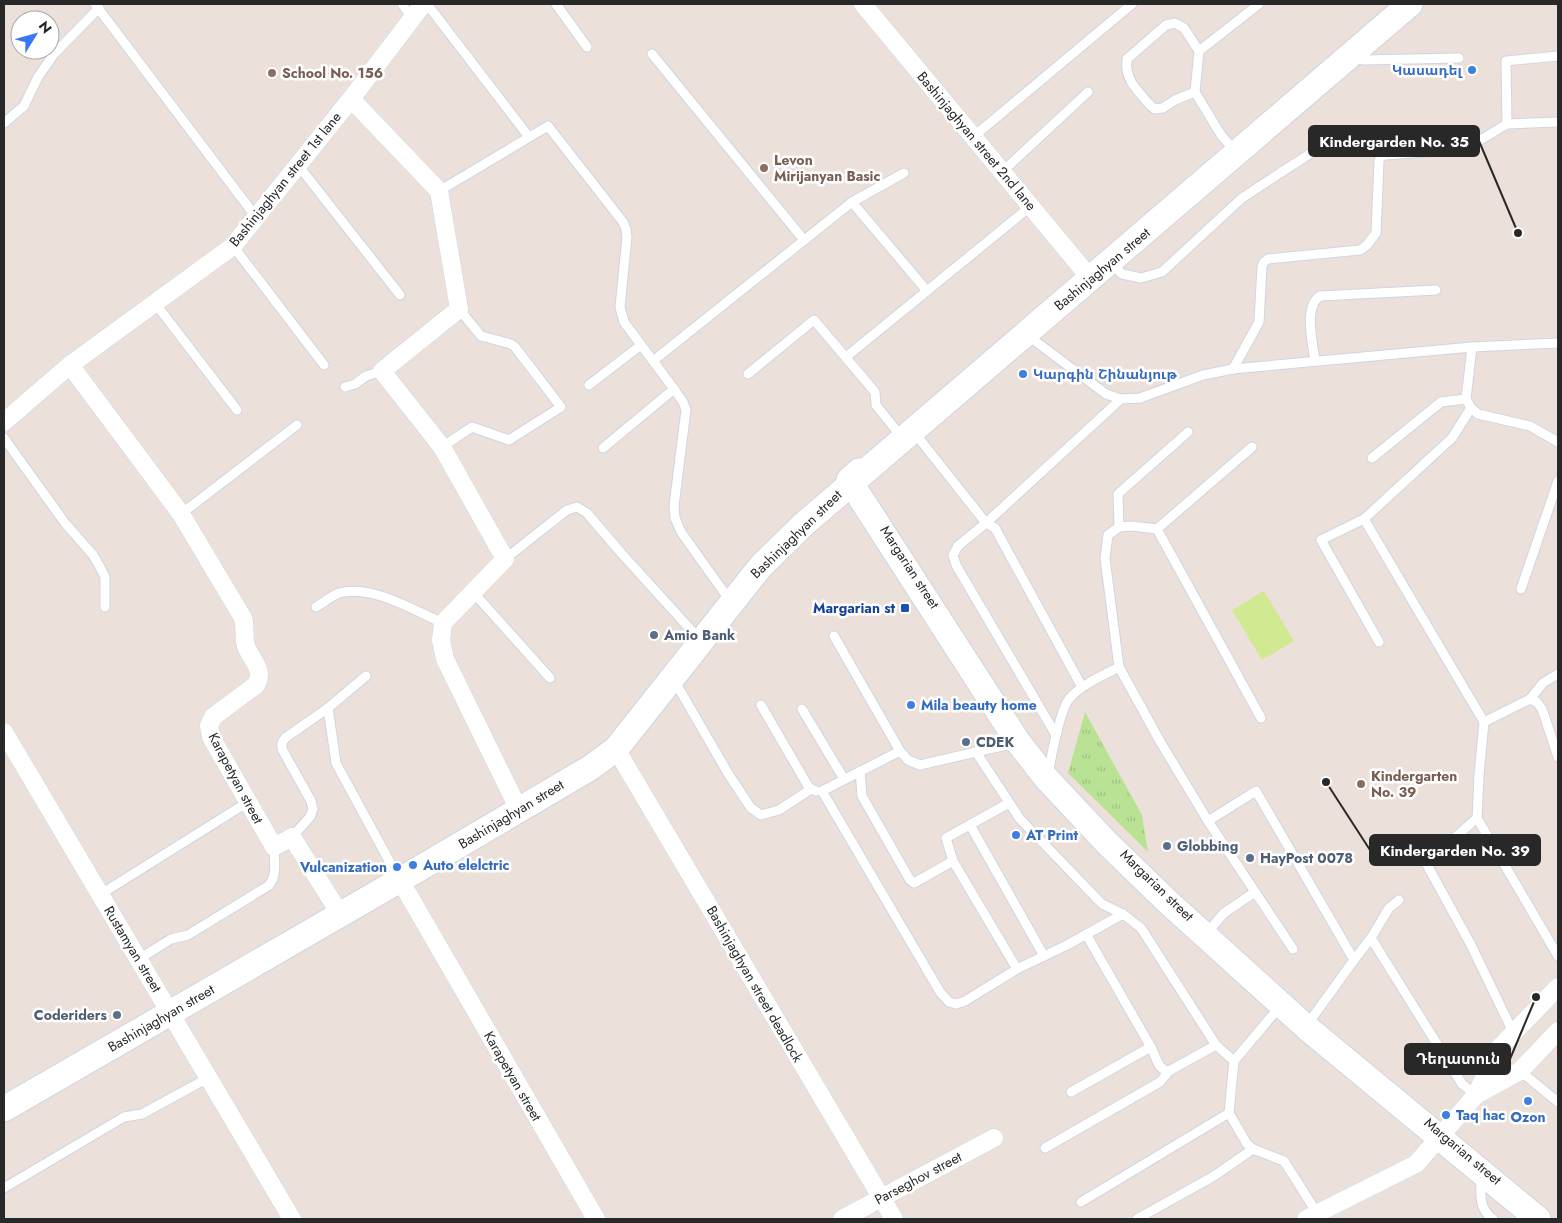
<svg xmlns="http://www.w3.org/2000/svg" width="1562" height="1223" font-family="Jost,'Noto Sans Armenian',sans-serif">
  <defs>
    <pattern id="grass-tufts" width="24" height="20" patternUnits="userSpaceOnUse" patternTransform="scale(1.25)"><rect width="24" height="20" fill="#bae295"/><path d="M3 7l-1-3M5 7V3M7 7l1-3M15 17l-1-3M17 17v-4M19 17l1-3" fill="none" stroke="#a0c280"/></pattern>
  </defs>
  <rect width="100%" height="100%" fill="#ebe1da"/>
  <path fill="url(#grass-tufts)" d="M1085,712L1142,815L1148,852L1068,773Z"/>
  <path fill="#d1ea91" d="M1264,591L1294,641L1262,660L1232,610Z"/>
  <g fill="none" stroke-linecap="round" stroke-linejoin="round">
    <defs>
      <g id="service">
        <path d="M95,4L256,217"/>
        <path d="M402,4L412,18"/>
        <path d="M427,4L529,137"/>
        <path d="M556,4L587,47"/>
        <path d="M652,54L804,240"/>
        <path d="M1355,54L1363,60L1459,58"/>
        <path d="M1195,92L1175,100L1163,108L1155,109L1151,106C1138,91 1124,80 1127,59L1166,25L1175,23L1184,28L1199,51"/>
        <path d="M4,123L24,106L38,77L54,54L99,8"/>
        <path d="M1507,124L1506,61L1558,56"/>
        <path d="M973,137L1132,4"/>
        <path d="M1229,144L1221,135L1195,92L1199,51L1259,4"/>
        <path d="M298,165L400,295"/>
        <path d="M1002,172L1088,92"/>
        <path d="M439,191L548,126L623,222L626,229L627,237L620,307L624,322L674,389L683,402L686,410L674,506L675,518L681,532L731,602"/>
        <path d="M852,202L927,291"/>
        <path d="M233,246L324,365"/>
        <path d="M1110,262L1122,274L1141,278L1162,272L1242,198L1311,153"/>
        <path d="M155,303L237,410"/>
        <path d="M1027,335L1106,394L1121,399L1140,398L1203,375L1233,369L1472,347L1558,343"/>
        <path d="M1472,347L1466,399L1471,408L1478,414L1530,426L1558,442"/>
        <path d="M846,357L1031,206"/>
        <path d="M653,361L852,202L904,173"/>
        <path d="M1315,361C1313,343 1303,307 1320,296L1436,290"/>
        <path d="M1233,369L1259,322L1262,266L1264,262L1268,259L1360,250L1367,245L1376,233L1379,161L1380,157L1385,155L1465,149L1507,124L1558,122"/>
        <path d="M748,374L814,320L875,392L876,405L900,435"/>
        <path d="M589,385L641,345"/>
        <path d="M345,387L355,384L366,376L382,371"/>
        <path d="M914,432L986,523L1121,399"/>
        <path d="M4,438L65,523L93,555L100,567L105,577V607"/>
        <path d="M442,447L472,427L509,440L561,407L515,347L511,344L481,336L459,309"/>
        <path d="M603,448L674,389"/>
        <path d="M1372,458L1441,402L1466,399"/>
        <path d="M181,514L297,425"/>
        <path d="M1364,519L1452,438L1471,408"/>
        <path d="M1119,527L1118,494L1188,432"/>
        <path d="M1157,529L1261,718"/>
        <path d="M505,559L567,510L577,507L587,513L622,554L701,641"/>
        <path d="M1521,589L1558,481"/>
        <path d="M473,592L550,678"/>
        <path d="M316,607C323,603 331,596 339,593C371,584 413,610 443,623"/>
        <path d="M834,636L900,751L908,760L920,765L1015,743"/>
        <path d="M1379,642L1321,540L1364,519L1484,722L1479,775L1477,818L1426,863L1471,945L1514,1034"/>
        <path d="M1119,667L1161,743L1208,821L1256,791L1354,960L1307,1025"/>
        <path d="M674,680L729,775L751,808L761,815L779,810L811,789"/>
        <path d="M1530,699L1543,683L1558,674"/>
        <path d="M761,705L808,786L811,789L816,791"/>
        <path d="M328,708L336,763L399,879"/>
        <path d="M802,709L844,779"/>
        <path d="M1484,722L1530,699L1537,702L1542,709L1558,757"/>
        <path d="M1056,735L956,565L953,555L958,546L986,523L995,528L1082,687"/>
        <path d="M900,751L822,791L940,992L949,1002L956,1004L965,1001L1017,969L1067,945L1123,914"/>
        <path d="M976,752L1020,819L1102,904L1123,914L1141,928L1216,1045"/>
        <path d="M860,771L862,796L910,880L914,883L953,861"/>
        <path d="M1048,774C1051,758 1060,710 1069,699C1082,684 1102,676 1119,667L1105,558L1108,535L1119,527L1131,526L1157,529L1252,447"/>
        <path d="M1009,803L946,838L953,861L1017,969"/>
        <path d="M1477,818L1558,956"/>
        <path d="M1208,821L1293,949"/>
        <path d="M970,825L1044,956"/>
        <path d="M292,837L310,817L313,809L311,801L282,749V743L285,738L328,708L366,676"/>
        <path d="M101,894L248,802"/>
        <path d="M1399,900L1389,908L1371,938L1462,1084L1476,1095"/>
        <path d="M1086,934L1152,1049"/>
        <path d="M1206,934L1224,913L1255,892"/>
        <path d="M139,959L171,939L188,935L268,886C278,876 274,860 274,847"/>
        <path d="M1354,960L1371,938"/>
        <path d="M1234,1061L1229,1113L1247,1144L1253,1149L1284,1161L1317,1213"/>
        <path d="M1520,1071L1558,1102"/>
        <path d="M1071,1092L1147,1049H1152C1156,1058 1159,1071 1169,1071L1216,1045L1234,1061L1281,1005"/>
        <path d="M1045,1148L1160,1082L1169,1071"/>
        <path d="M1481,1177C1481,1194 1478,1208 1493,1219"/>
        <path d="M4,1188L124,1117L142,1114L208,1078"/>
        <path d="M1081,1202L1229,1113"/>
        <path d="M1137,1219L1214,1176L1253,1149"/>
      </g>
      <g id="minor">
        <path d="M863,4L1091,279"/>
        <path d="M351,99L439,191L459,309L382,371L442,447L505,559L443,623L441,640L445,659L519,810"/>
        <path d="M70,365L181,514L243,618C246,628 243,636 246,646C251,660 265,669 256,685L213,717L209,726L211,737L274,847L292,837L340,914"/>
        <path d="M4,422L70,365L233,246L351,99L423,4"/>
        <path d="M4,732L292,1219"/>
        <path d="M616,749L894,1219"/>
        <path d="M400,880L596,1219"/>
        <path d="M1476,1095L1520,1071L1558,1031"/>
        <path d="M842,1219L994,1138"/>
        <path d="M1306,1219L1416,1164L1476,1095L1497,1050L1558,987"/>
      </g>
      <g id="secondary">
        <path d="M859,471L849,480L1018,742L1047,779L1107,843L1169,903L1306,1027L1538,1219"/>
        <path d="M4,1109L400,880L590,768L616,749L761,566L804,524L1410,4"/>
      </g>
    </defs>
    <use href="#service" stroke="#cfd5e2" stroke-width="11"/>
    <use href="#minor" stroke="#cfd5e2" stroke-width="19"/>
    <use href="#secondary" stroke="#cfd5e2" stroke-width="27"/>
    <use href="#service" stroke="#fff" stroke-width="9"/>
    <use href="#minor" stroke="#fff" stroke-width="18"/>
    <use href="#secondary" stroke="#fff" stroke-width="25"/>
  </g>
  <g fill="#3f7fe0" stroke="#fff" stroke-width="2">
    <circle cx="1472" cy="70" r="5"/>
    <circle cx="1023" cy="374" r="5"/>
    <circle cx="911" cy="705" r="5"/>
    <circle cx="1016" cy="835" r="5"/>
    <circle cx="413" cy="865" r="5"/>
    <circle cx="397" cy="867" r="5"/>
    <circle cx="1528" cy="1101" r="5"/>
    <circle cx="1446" cy="1115" r="5"/>
  </g>
  <g fill="#8d6e63" stroke="#fff" stroke-width="2">
    <circle cx="272" cy="73" r="5"/>
    <circle cx="764" cy="168" r="5"/>
    <circle cx="1361" cy="784" r="5"/>
  </g>
  <rect fill="#1a4fb4" stroke="#fff" stroke-width="2" x="900" y="603" width="10" height="10" rx="2.5"/>
  <g fill="#5c6f8a" stroke="#fff" stroke-width="2">
    <circle cx="654" cy="635" r="5"/>
    <circle cx="966" cy="742" r="5"/>
    <circle cx="1167" cy="846" r="5"/>
    <circle cx="1250" cy="858" r="5"/>
    <circle cx="117" cy="1015" r="5"/>
  </g>
  <g text-anchor="middle" dominant-baseline="central" stroke-width="5" stroke-linejoin="round" paint-order="stroke">
    <g font-size="14" font-weight="bold" fill="#366cbe" stroke="#fff" text-anchor="start">
      <text x="1462" y="70" text-anchor="end">Կասադել</text>
      <text x="1033" y="374">Կարգին Շինանյութ</text>
      <text x="921" y="705">Mila beauty home</text>
      <text x="1026" y="835">AT Print</text>
      <text x="423" y="865">Auto elelctric</text>
      <text x="387" y="867" text-anchor="end">Vulcanization</text>
      <text x="1456" y="1115">Taq hac</text>
      <text x="1528" y="1117" text-anchor="middle">Ozon</text>
    </g>
    <g font-size="14" font-weight="bold" fill="#785e54" stroke="#fff" text-anchor="start">
      <text x="282" y="73">School No. 156</text>
      <text x="774" y="160">Levon<tspan x="774" dy="16">Mirijanyan Basic</tspan></text>
      <text x="1371" y="776">Kindergarten<tspan x="1371" dy="16">No. 39</tspan></text>
    </g>
    <g font-size="14" fill="#282828" stroke="#fff">
      <text transform="translate(977 141) rotate(50)">Bashinjaghyan street 2nd lane</text>
      <text transform="translate(285 179) rotate(-51)">Bashinjaghyan street 1st lane</text>
      <text transform="translate(1102 269) rotate(-40)">Bashinjaghyan street</text>
      <text transform="translate(796 534) rotate(-44)">Bashinjaghyan street</text>
      <text transform="translate(910 567) rotate(57)">Margarian street</text>
      <text transform="translate(236 778) rotate(62)">Karapetyan street</text>
      <text transform="translate(511 814) rotate(-31)">Bashinjaghyan street</text>
      <text transform="translate(1157 885) rotate(44)">Margarian street</text>
      <text transform="translate(133 949) rotate(59)">Rustamyan street</text>
      <text transform="translate(755 984) rotate(60)">Bashinjaghyan street deadlock</text>
      <text transform="translate(161 1018) rotate(-30)">Bashinjaghyan street</text>
      <text transform="translate(513 1076) rotate(60)">Karapetyan street</text>
      <text transform="translate(1463 1151) rotate(40)">Margarian street</text>
      <text transform="translate(918 1178) rotate(-28)">Parseghov street</text>
    </g>
    <g font-size="14" font-weight="bold" fill="#164399" stroke="#fff" text-anchor="end">
      <text x="895" y="608">Margarian st</text>
    </g>
    <g font-size="14" font-weight="bold" fill="#4e5e75" stroke="#fff" text-anchor="start">
      <text x="664" y="635">Amio Bank</text>
      <text x="976" y="742">CDEK</text>
      <text x="1177" y="846">Globbing</text>
      <text x="1260" y="858">HayPost 0078</text>
      <text x="107" y="1015" text-anchor="end">Coderiders</text>
    </g>
  </g>
  <path fill="none" stroke="#282828" stroke-width="2" d="M1518 233L1479 141M1326 782L1370 850M1536 997L1510 1059"/>
  <g fill="#282828" stroke="#fff" stroke-width="2">
    <circle cx="1518" cy="233" r="5"/>
    <circle cx="1326" cy="782" r="5"/>
    <circle cx="1536" cy="997" r="5"/>
  </g>
  <g fill="#282828" stroke="#282828" stroke-width="2">
    <rect x="1309" y="126" width="170" height="30" rx="5"/>
    <rect x="1370" y="835" width="170" height="30" rx="5"/>
    <rect x="1405" y="1044" width="105" height="30" rx="5"/>
  </g>
  <g font-size="15" text-anchor="middle" font-weight="bold" fill="#fff">
    <text x="1394" y="147">Kindergarden No. 35</text>
    <text x="1455" y="856">Kindergarden No. 39</text>
    <text x="1458" y="1064">Դեղատուն</text>
  </g>
  <rect width="1562" height="1223" fill="none" stroke="#282828" stroke-width="10"/>
  <g transform="translate(35 35) rotate(53)"><circle r="24" fill="#ffffff" stroke="#a9a9a9"/>
  <path d="M0-4L9 19L0 12L-9 19Z" fill="#3877fa"/>
  <text y="-8" font-size="14" font-weight="bold" text-anchor="middle" fill="#282828">N</text>
  </g>
</svg>
